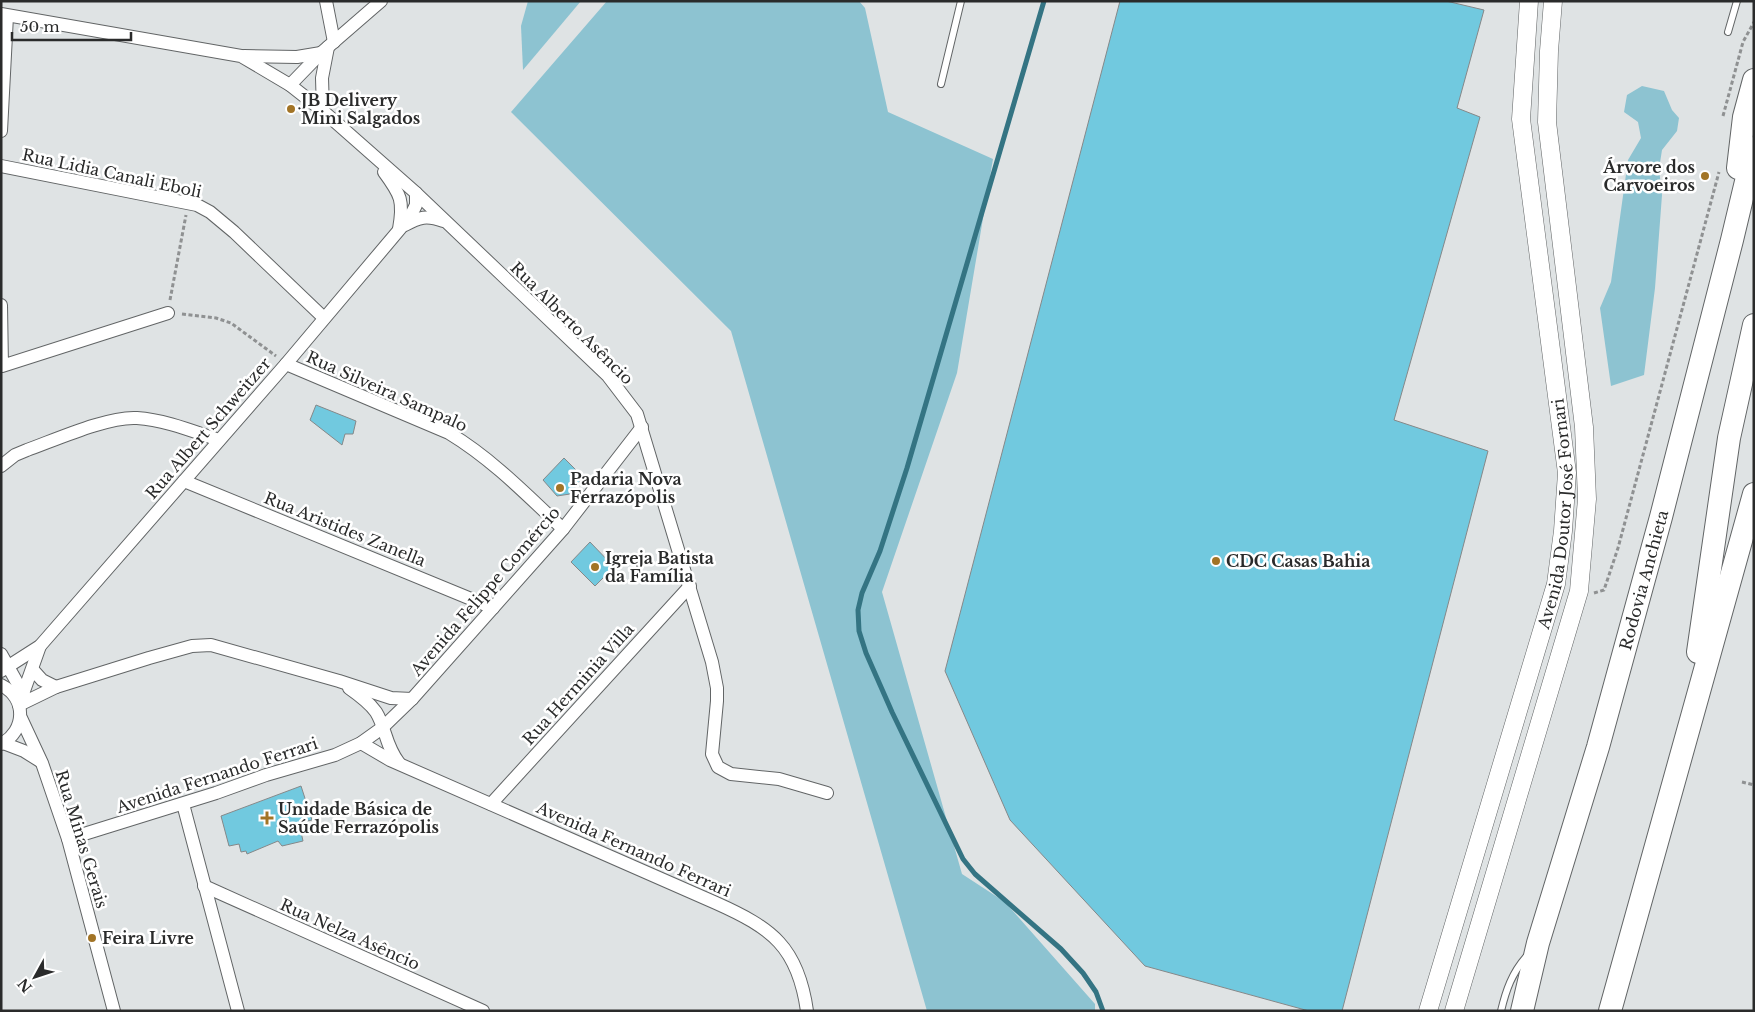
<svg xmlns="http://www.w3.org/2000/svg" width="1755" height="1012" font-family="'Libre Baskerville',serif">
  <rect width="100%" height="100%" fill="#dfe3e4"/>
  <g fill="#8dc3d1">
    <path d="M528,1H581L523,70L521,26Z"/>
    <path d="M607,1H859L865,8L888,112L993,159L957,373L882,592L962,874L1005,902L1095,1004V1011H927L731,331L511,112Z"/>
    <path d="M1642,86L1664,91L1672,110L1679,118L1677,131L1662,150L1659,169L1662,195L1655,288L1644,375L1611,386L1600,308L1611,282L1628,160L1641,138L1638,122L1624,112L1627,95Z"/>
  </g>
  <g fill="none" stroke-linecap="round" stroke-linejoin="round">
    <path stroke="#347483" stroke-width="5" d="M1044,1L907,468L880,551L862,593L858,610L859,631L866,653L892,712L963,859L975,874L1061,949L1083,973L1096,992L1103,1011"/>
  </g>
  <g fill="#71c9df" stroke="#858889">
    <path d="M1120,1H1446L1484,10L1457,108L1480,117L1394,420L1488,451L1342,1011H1309L1145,966L1010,820L945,671Z"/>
    <path d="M316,405L356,421L353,434H345L342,445L310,420Z"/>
    <path d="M564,458L583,477L570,494L557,496L543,480Z"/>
    <path d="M590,542L614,567L595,586L571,562Z"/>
    <path d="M301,786L312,820L299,823L303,841L282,846L278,841L247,854L246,851L241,852L239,844L229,846L221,816Z"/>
  </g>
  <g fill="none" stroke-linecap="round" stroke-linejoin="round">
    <defs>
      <g id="lane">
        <path d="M1728,32L1737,1"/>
        <path d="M941,84L961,1"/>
        <path d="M1501,1011C1506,990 1512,973 1526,957"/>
      </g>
      <g id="street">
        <path d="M326,1L334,42"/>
        <path d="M1,14L241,56L290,85L323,111L416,193L608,376L637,414L712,662L717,688V701L712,754L718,767L731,774L779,779L827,793"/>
        <path d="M244,56L297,57L321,53"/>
        <path d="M290,85L321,53L381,1"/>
        <path d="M323,111L322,78L328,47"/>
        <path d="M1,131L7,16"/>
        <path d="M1,166L197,205L210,212L234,232L324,318"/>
        <path d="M384,172C401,195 404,201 399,229"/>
        <path d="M405,225C419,217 427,215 443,221"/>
        <path d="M1,305L2,366L168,313"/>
        <path d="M286,364L449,433C492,459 527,495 563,529"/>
        <path d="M1,466L15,455L27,450C55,440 108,416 137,418C165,420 192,431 219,440"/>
        <path d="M184,481L493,608"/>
        <path d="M1,654L24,695"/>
        <path d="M33,670L42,680L56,687"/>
        <path d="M1,671L40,646L286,364L410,217L416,205V193"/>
        <path d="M1,685C27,698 26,731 1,744"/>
        <path d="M349,688C359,695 369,702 376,712C386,728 385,745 399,763"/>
        <path d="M19,705L56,687L149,658L192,646L211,645L339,681L391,698L412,699"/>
        <path d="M19,705L40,646"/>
        <path d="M21,718L42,763L68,839L114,1011"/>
        <path d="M3,743L24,751L40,761"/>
        <path d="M361,743L390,760L716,903C772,928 798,947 807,1011"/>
        <path d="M183,804L238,1011"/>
        <path d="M491,804L690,586"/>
        <path d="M68,839L216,793L266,775L335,755L361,743L382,728L412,699L563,529L642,427"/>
        <path d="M204,886L483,1011"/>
      </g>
      <g id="secondary">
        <path id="s1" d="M1428,1011L1556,584L1563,531L1567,473L1521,119L1529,1"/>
        <path d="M1454,1011L1579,591L1587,499L1584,427L1547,122L1549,51L1553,1"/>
      </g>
      <g id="highway">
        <path d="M1738,168L1744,117L1754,80"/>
        <path d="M1698,652L1729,438L1754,325"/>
        <path id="s2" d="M1522,1011L1538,943L1598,747L1661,517L1732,240L1754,148"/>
        <path d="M1610,1011L1754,494"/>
      </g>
    </defs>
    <use href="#lane" stroke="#626566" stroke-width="8"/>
    <use href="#street" stroke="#626566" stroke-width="14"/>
    <use href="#secondary" stroke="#626566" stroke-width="19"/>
    <use href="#highway" stroke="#626566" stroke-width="24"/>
    <g stroke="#8f9192" stroke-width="3" stroke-dasharray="4 2.5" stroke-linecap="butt">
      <path d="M1723,116L1743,42L1754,22"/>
      <path d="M170,300L186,215"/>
      <path d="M182,314L216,318L231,323L276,356"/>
      <path d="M1594,593L1604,590L1618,548L1719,172"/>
      <path d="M1742,782L1754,785"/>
    </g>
    <use href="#lane" stroke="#fff" stroke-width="6"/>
    <use href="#street" stroke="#fff" stroke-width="12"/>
    <use href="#secondary" stroke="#fff" stroke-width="18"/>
    <use href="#highway" stroke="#fff" stroke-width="22"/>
  </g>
  <g fill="#a27426" stroke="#fff" stroke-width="2">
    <circle cx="291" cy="109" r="5"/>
    <circle cx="1705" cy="176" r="5"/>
    <circle cx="560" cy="488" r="5"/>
    <circle cx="1216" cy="561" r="5"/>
    <circle cx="595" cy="567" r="5"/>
    <path d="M264.5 810.5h5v5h5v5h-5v5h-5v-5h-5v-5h5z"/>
    <circle cx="92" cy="938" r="5"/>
  </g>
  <g text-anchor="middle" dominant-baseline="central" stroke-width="5" stroke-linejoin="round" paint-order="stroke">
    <g font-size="16" font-weight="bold" fill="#2a2b2b" stroke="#fff" text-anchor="start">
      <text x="301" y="100">JB Delivery<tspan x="301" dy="18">Mini Salgados</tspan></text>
      <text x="1695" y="167" text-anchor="end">Árvore dos<tspan x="1695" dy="18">Carvoeiros</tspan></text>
      <text x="570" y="479">Padaria Nova<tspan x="570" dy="18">Ferrazópolis</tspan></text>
      <text x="605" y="558">Igreja Batista<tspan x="605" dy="18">da Família</tspan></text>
      <text x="1226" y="561">CDC Casas Bahia</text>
      <text x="278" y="809">Unidade Básica de<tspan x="278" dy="18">Saúde Ferrazópolis</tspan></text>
      <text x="102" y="938">Feira Livre</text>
    </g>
    <g font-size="16" fill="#2a2b2b" stroke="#fff">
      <text transform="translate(112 173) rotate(12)">Rua Lidia Canali Eboli</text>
      <text transform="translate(572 323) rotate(45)">Rua Alberto Asêncio</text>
      <text transform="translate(387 391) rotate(24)">Rua Silveira Sampalo</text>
      <text transform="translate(208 428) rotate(-49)">Rua Albert Schweitzer</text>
      <text stroke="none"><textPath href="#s1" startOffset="516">Avenida Doutor José Fornari</textPath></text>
      <text transform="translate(345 529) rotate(22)">Rua Aristides Zanella</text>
      <text stroke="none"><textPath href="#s2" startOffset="448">Rodovia Anchieta</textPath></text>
      <text transform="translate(485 591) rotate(-49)">Avenida Felippe Comércio</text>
      <text transform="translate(578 684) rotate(-48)">Rua Herminia Villa</text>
      <text transform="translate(217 775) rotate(-18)">Avenida Fernando Ferrari</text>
      <text transform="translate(82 839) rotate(73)">Rua Minas Gerais</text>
      <text transform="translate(634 849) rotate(24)">Avenida Fernando Ferrari</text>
      <text transform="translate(350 934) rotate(24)">Rua Nelza Asêncio</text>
    </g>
  </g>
  <rect width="1755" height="1012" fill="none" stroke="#2a2b2b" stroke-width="5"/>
  <g transform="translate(35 977) rotate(230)" stroke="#ffffff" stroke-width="4" paint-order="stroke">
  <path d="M0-4L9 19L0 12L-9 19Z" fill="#2a2b2b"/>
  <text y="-8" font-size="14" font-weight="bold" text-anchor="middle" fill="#2a2b2b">N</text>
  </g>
  <path d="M12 32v8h119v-8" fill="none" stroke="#2a2b2b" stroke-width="2.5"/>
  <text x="20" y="32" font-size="15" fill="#2a2b2b" stroke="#ffffff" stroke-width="4" paint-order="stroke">50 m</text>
</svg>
